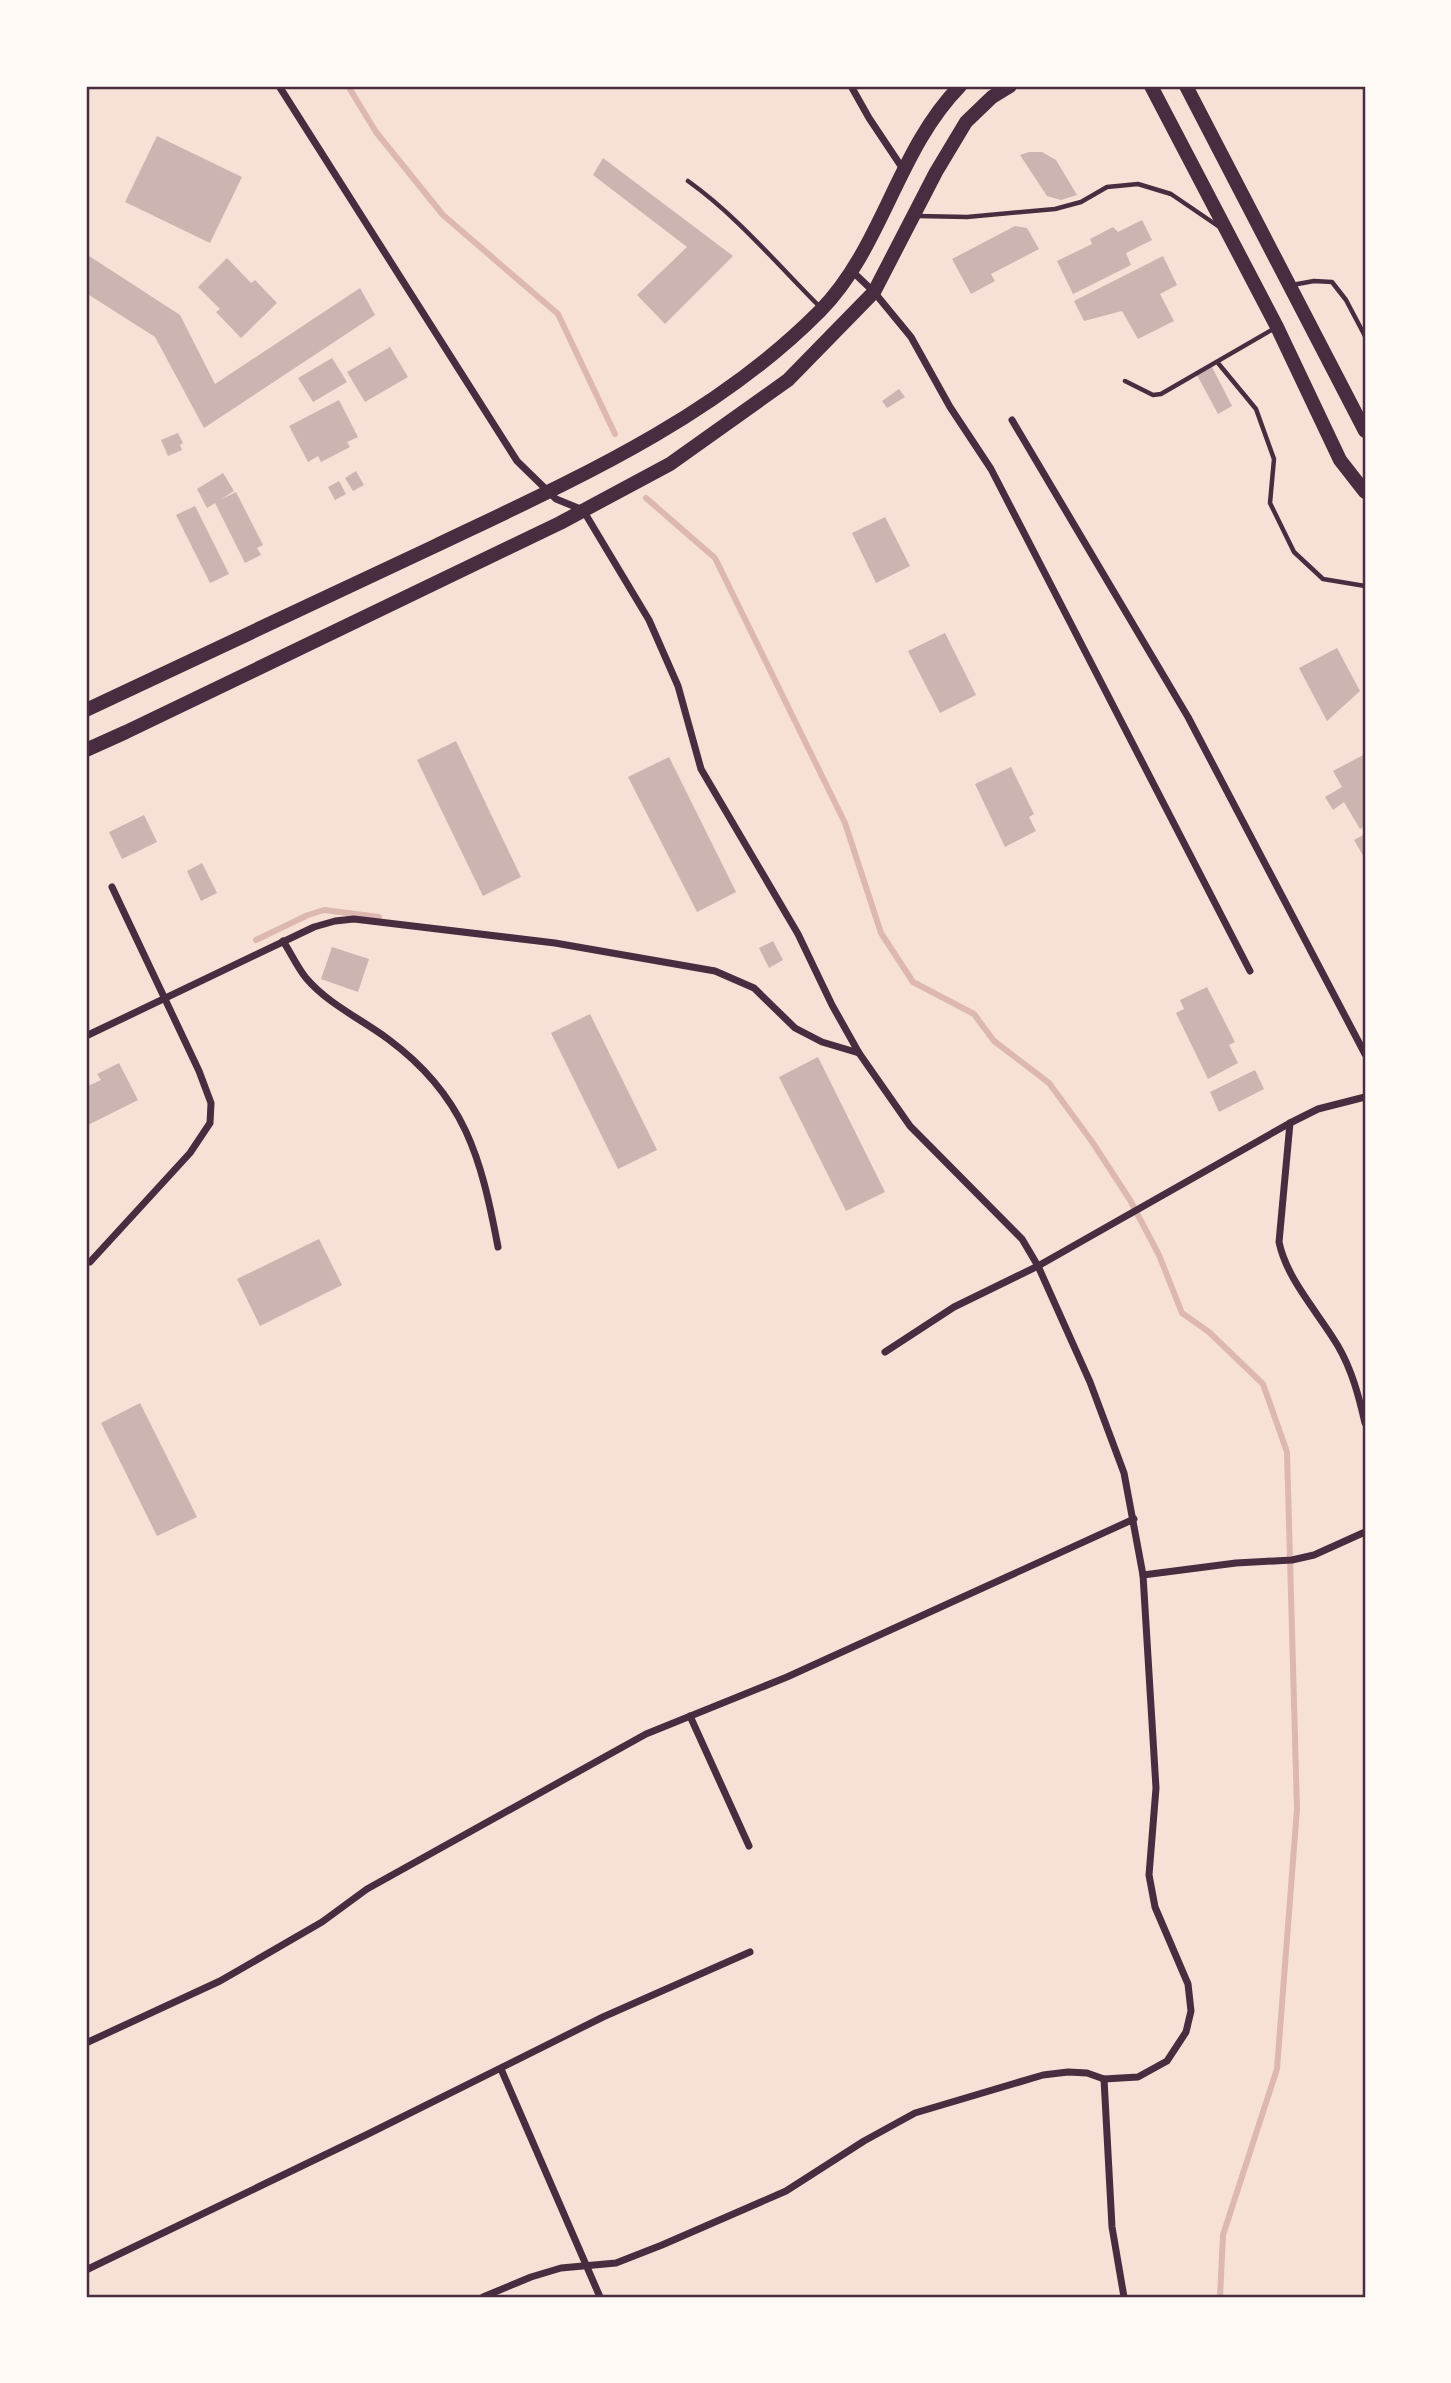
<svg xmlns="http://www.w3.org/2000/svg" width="1451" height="2383" font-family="'Exo 2',sans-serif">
  <rect width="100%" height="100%" fill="#f7e1d7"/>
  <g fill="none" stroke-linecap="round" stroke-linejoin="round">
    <g stroke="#dcb8b0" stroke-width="6">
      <path d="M348,86L376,132L443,215L558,314L615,434"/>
      <path d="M646,498L715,558L845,823L881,933L913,982L974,1014L994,1041L1049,1083L1093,1143L1130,1200L1159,1255L1182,1313L1209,1332L1263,1384L1287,1452L1297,1809L1277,2069L1223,2235L1220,2297"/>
      <path d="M256,940L308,915L324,910L379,917"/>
    </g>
  </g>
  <g fill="#ccb4b1">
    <path d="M157,136L242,177L210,243L125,202Z"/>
    <path d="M1029,152H1042L1056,160L1077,195L1061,200L1047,196L1020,155Z"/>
    <path d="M603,158L733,256L665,324L637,295L687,247L593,175Z"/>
    <path d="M1142,220L1152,240L1126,253L1131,265L1073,294L1057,261L1092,244L1090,239L1113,227L1118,232Z"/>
    <path d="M1015,226L1027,228L1039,249L991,274L995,281L971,294L952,259Z"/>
    <path d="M86,254L180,315L215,384L360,288L375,315L204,428L155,337L86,293Z"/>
    <path d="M1163,256L1177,285L1160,294L1174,321L1138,339L1122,311L1084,321L1074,301Z"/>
    <path d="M227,258L251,283L255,280L277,303L241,338L216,312L220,309L198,287Z"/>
    <path d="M390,347L408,377L365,402L347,372Z"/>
    <path d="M332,358L347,382L313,402L298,378Z"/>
    <path d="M1212,367L1232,406L1218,414L1197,375Z"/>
    <path d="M899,389L905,397L887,408L882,401Z"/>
    <path d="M339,400L358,437L347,442L350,447L321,462L318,456L308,462L289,426Z"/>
    <path d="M178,433L183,443L180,445L182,450L168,456L161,440Z"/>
    <path d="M356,471L364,485L353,491L345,478Z"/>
    <path d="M223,473L234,491L220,500L236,492L263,545L257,548L261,555L245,563L215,503L207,508L197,489Z"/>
    <path d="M339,481L346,494L335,500L328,487Z"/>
    <path d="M195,506L229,574L210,583L176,515Z"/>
    <path d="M885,517L910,566L876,583L852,533Z"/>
    <path d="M945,633L976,695L940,713L908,651Z"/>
    <path d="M1337,648L1360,691L1327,721L1299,668Z"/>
    <path d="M456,741L521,877L483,896L417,760Z"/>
    <path d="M1365,754V826L1360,829L1344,802L1333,810L1325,797L1342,787L1333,771Z"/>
    <path d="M669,757L736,892L697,912L628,777Z"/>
    <path d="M1011,767L1034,814L1029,817L1036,831L1005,847L975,784Z"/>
    <path d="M144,815L157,842L122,859L109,832Z"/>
    <path d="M1365,834V859L1354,840Z"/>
    <path d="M202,863L217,893L201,901L187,871Z"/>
    <path d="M773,941L783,960L769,968L759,948Z"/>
    <path d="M332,947L369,959L358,992L321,979Z"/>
    <path d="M1207,987L1235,1042L1229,1045L1238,1063L1208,1079L1176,1013L1184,1009L1180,1000Z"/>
    <path d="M590,1014L657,1150L618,1169L551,1033Z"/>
    <path d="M818,1057L885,1192L846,1211L779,1077Z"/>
    <path d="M119,1063L138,1100L86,1126V1087L101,1080L97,1074Z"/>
    <path d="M1255,1070L1264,1089L1219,1112L1210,1092Z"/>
    <path d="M319,1239L342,1285L260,1326L237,1279Z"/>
    <path d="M140,1403L197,1517L157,1536L101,1423Z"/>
  </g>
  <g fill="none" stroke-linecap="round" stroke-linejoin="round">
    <g stroke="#4a2c40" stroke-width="4.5">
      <path d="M688,181C737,216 776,263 819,306"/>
      <path d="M918,216L967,217L1055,209L1081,202L1107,187L1138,184L1171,194L1218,226"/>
      <path d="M1292,285L1314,281L1332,282L1346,300L1365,336"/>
      <path d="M1218,363L1256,409L1274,459L1270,503L1294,552L1323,579L1365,586"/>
      <path d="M1125,381L1153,395L1161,394L1275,328"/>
    </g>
    <g stroke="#4a2c40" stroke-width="7">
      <path d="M279,86L517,461L556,499L583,510L649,620L678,686L701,769L798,934L832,1005L859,1053L910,1126L1022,1239L1038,1266L1090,1382L1124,1473L1143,1575L1156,1788L1149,1875L1155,1907L1188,1984L1191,2011L1186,2032L1167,2061L1138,2077L1104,2079L1087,2073L1068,2072L1043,2075L915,2113L864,2141L786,2191L662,2245L616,2263L561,2268L531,2277L483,2297"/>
      <path d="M851,86L869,118L903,169"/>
      <path d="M852,271L874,292L911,337L950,407L991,469L1250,971"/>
      <path d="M1012,420L1188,717L1365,1054"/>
      <path d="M283,941C291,953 297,967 306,978C328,1004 361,1019 388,1039C465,1096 481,1157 498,1247"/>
      <path d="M86,1036L314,927L335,921L354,919L555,943L715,971L754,988L795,1028L822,1042L859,1053"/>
      <path d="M1290,1123L1279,1242C1287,1280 1318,1312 1338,1346C1352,1370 1359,1397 1365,1423"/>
      <path d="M90,1262L190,1153L210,1123L211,1103L199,1071L112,887"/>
      <path d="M885,1352L954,1307L1038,1266L1290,1123L1318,1109L1365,1097"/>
      <path d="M1143,1575L1236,1563L1292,1560L1314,1555L1365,1532"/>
      <path d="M690,1716L749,1846"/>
      <path d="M86,2043L220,1981L322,1922L367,1889L646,1734L787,1677L1134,1519"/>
      <path d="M501,2069L600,2297"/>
      <path d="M1104,2079L1112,2227L1124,2297"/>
      <path d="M86,2270L366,2135L603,2017L750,1952"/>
    </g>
    <g stroke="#4a2c40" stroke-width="14">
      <path d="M86,710C201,655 317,601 433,547C569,482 712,420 820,311C883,247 897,150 960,86"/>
      <path d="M86,750L126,732L560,523L670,464L788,380L874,292L936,172L966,122L992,97L1010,86"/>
    </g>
    <g stroke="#4a2c40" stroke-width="14">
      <path d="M1151,86L1277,327L1340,460L1365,492"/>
      <path d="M1186,86L1365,431"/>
    </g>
  </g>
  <rect width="1451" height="2383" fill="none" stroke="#fffaf5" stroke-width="175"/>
  <rect x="88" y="88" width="1276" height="2208" fill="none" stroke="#4a2c40" stroke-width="2.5"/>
</svg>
